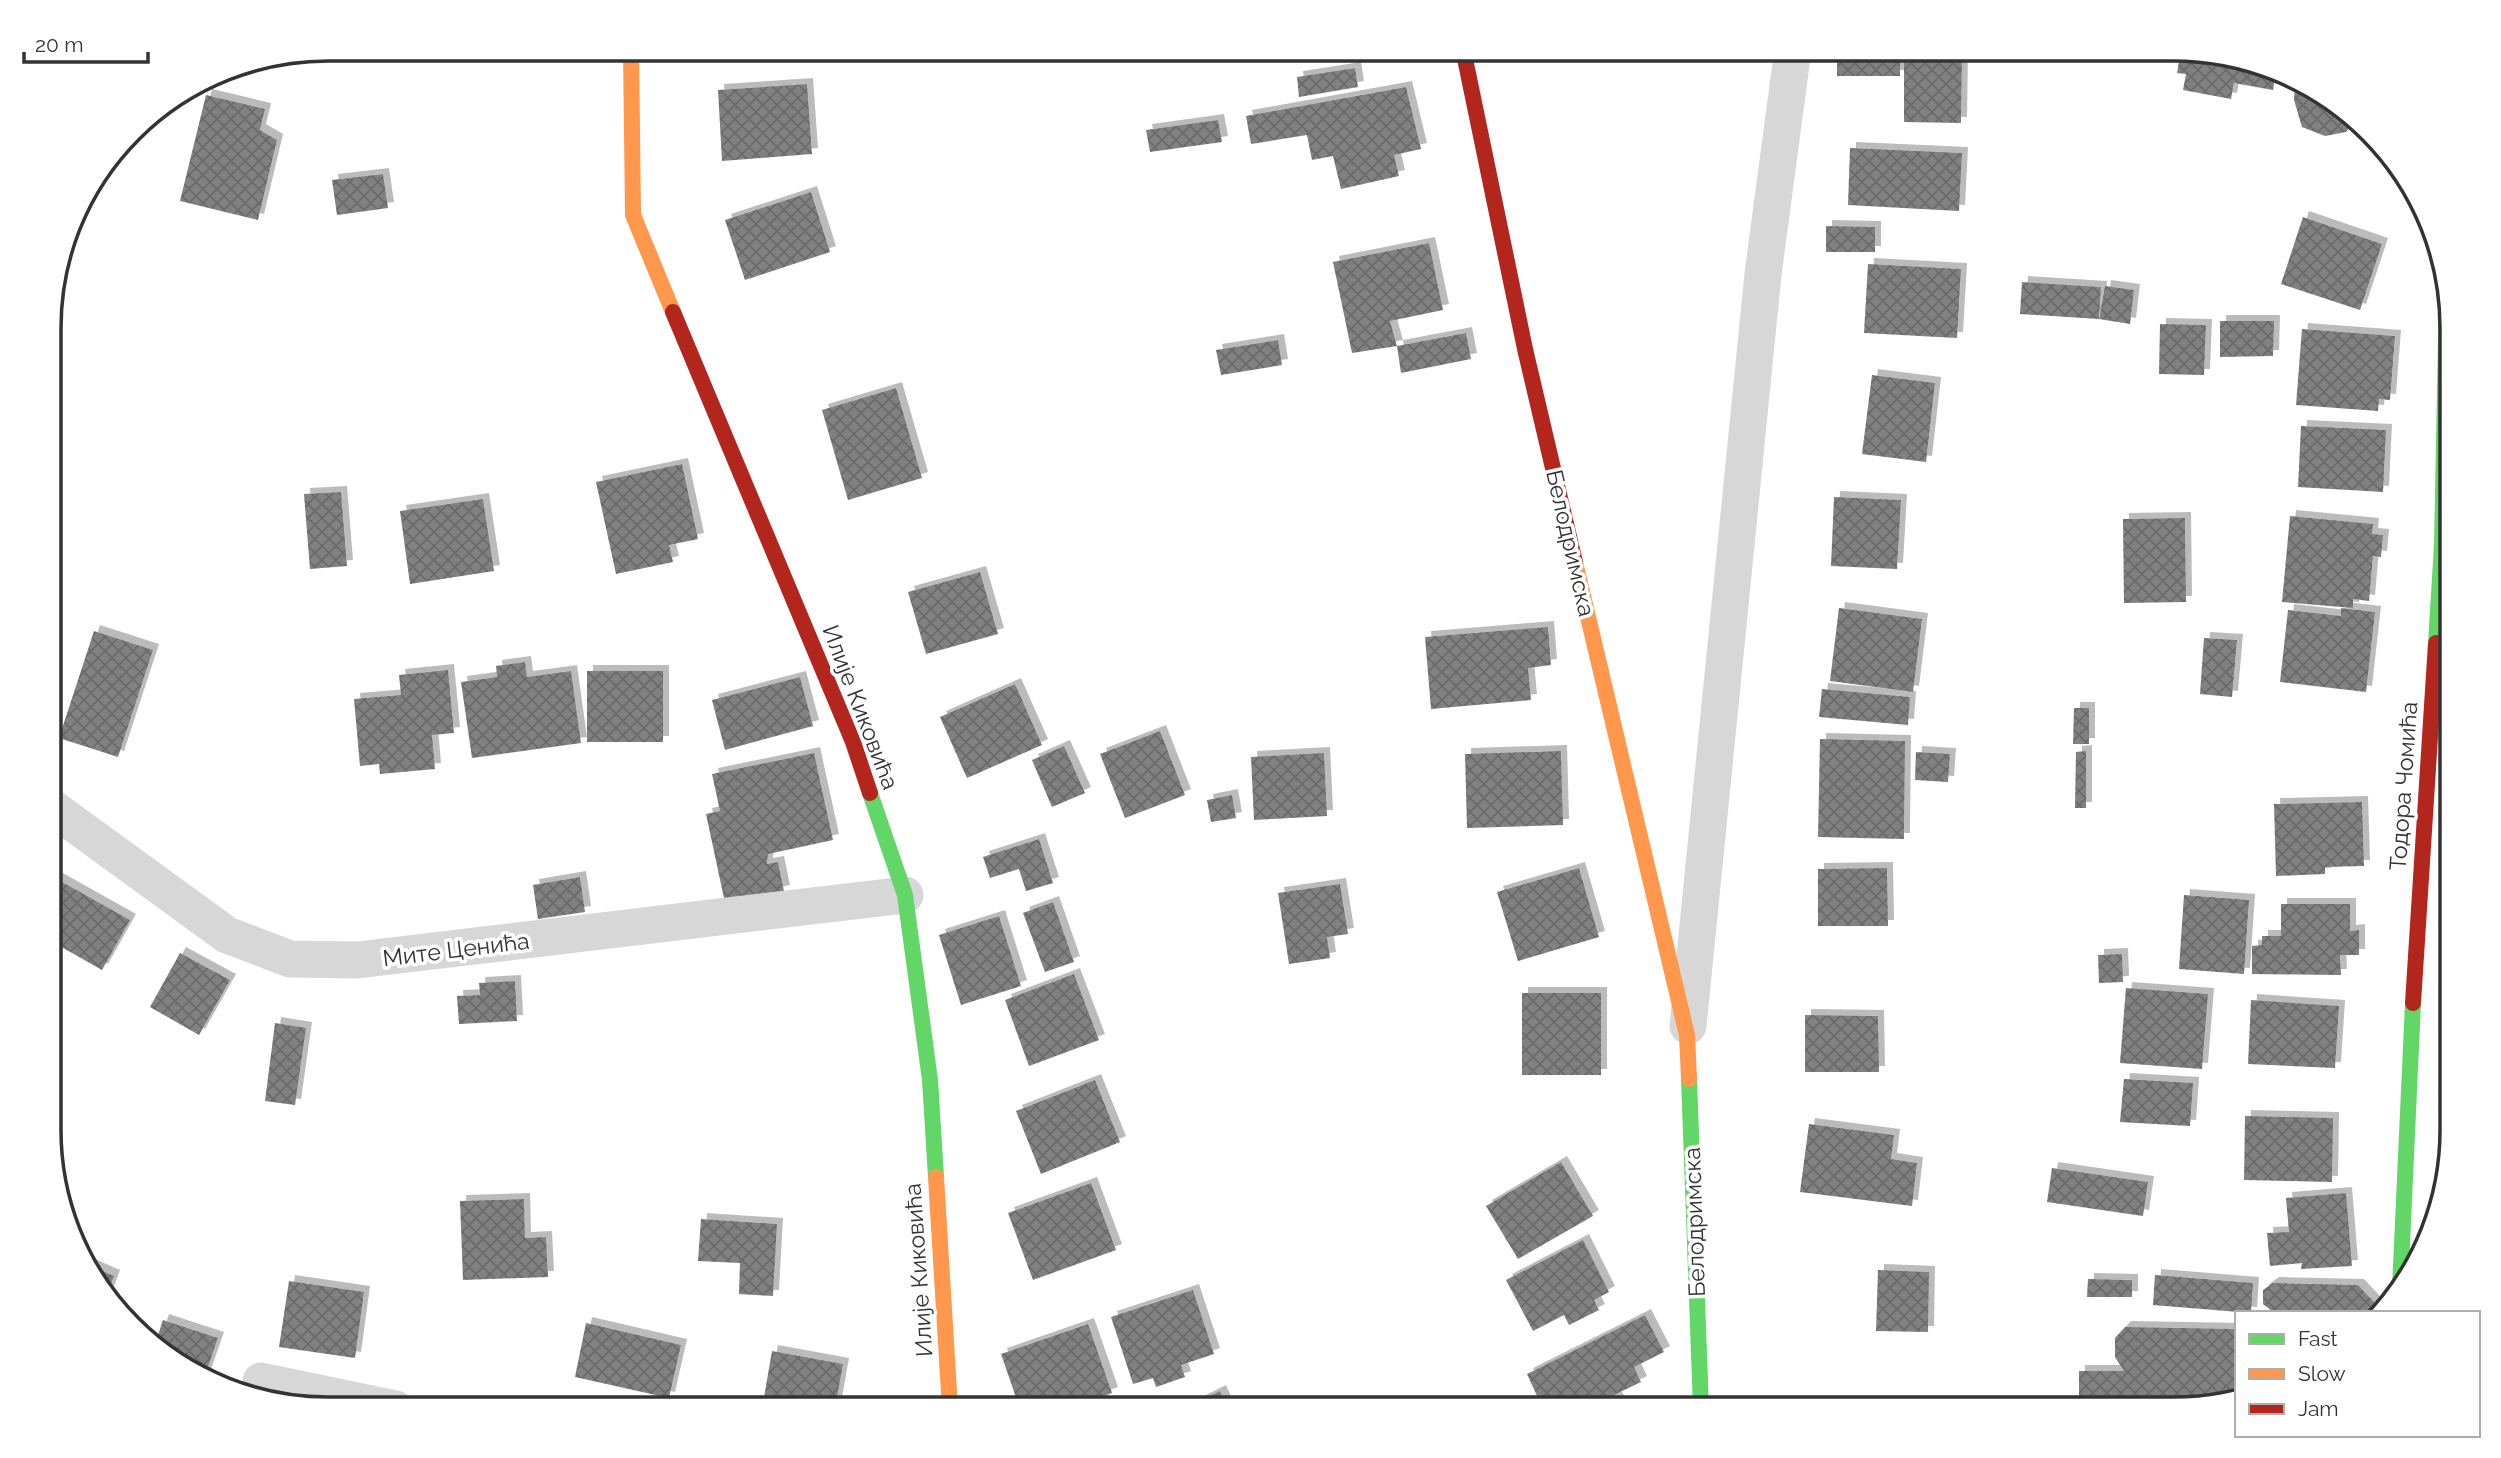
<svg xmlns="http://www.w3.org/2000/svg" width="2501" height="1458" font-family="Raleway,sans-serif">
  <defs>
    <pattern id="building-cross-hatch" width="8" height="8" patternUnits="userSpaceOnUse" patternTransform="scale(1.75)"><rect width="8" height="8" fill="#818181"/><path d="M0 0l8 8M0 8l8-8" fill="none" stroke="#6a6a6a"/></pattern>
    <filter id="shadow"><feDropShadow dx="6" dy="-6" stdDeviation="0" flood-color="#0004"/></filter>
  </defs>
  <rect width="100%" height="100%" fill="#fff"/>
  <g fill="url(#building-cross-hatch)" filter="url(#shadow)">
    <path d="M1303,49H1382V51L1305,62Z"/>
    <rect x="1837" y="49" width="63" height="27"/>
    <path d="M2181,50L2245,59L2276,71L2273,90L2234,83L2231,99L2183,90L2186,74L2177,73Z"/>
    <path d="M1904,53L1962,54L1961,123L1904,122Z"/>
    <path d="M1355,68L1358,87L1299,97L1297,77Z"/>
    <path d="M807,84L812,154L722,161L718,90Z"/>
    <path d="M2307,84L2352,124L2346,132L2325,136L2302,127L2294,100L2295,86Z"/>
    <path d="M1406,87L1421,149L1394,155L1399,176L1341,189L1333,156L1312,160L1307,135L1251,144L1246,116Z"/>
    <path d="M206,95L265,109L260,130L277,140L258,220L180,201Z"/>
    <path d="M1218,120L1222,142L1150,152L1146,130Z"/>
    <path d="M1850,148L1962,153L1959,211L1848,205Z"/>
    <path d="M383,174L388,208L337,215L332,180Z"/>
    <path d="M811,192L830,252L745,280L725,220Z"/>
    <path d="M2303,217L2382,244L2360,310L2281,284Z"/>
    <path d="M1826,226L1875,227V252H1826Z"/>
    <path d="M1429,243L1443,310L1390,321L1397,346L1352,353L1333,262Z"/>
    <path d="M1868,264L1961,269L1957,338L1864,333Z"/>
    <path d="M2022,282L2101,287L2099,319L2020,314Z"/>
    <path d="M2105,286L2134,290L2130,324L2099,319Z"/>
    <path d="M2220,321H2274L2273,356L2220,357Z"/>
    <path d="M2160,324L2206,325L2204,375L2159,374Z"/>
    <path d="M2302,329L2395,336L2390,400L2379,399L2378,411L2296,405Z"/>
    <path d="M1466,333L1471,359L1401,373L1397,346Z"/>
    <path d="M1278,340L1282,365L1221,375L1216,350Z"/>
    <path d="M1872,375L1935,383L1926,462L1862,454Z"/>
    <path d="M896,388L922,478L848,500L822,410Z"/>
    <path d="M2301,426L2386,430L2383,492L2298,487Z"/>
    <path d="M682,464L698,539L669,545L673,562L616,574L596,482Z"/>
    <path d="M341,492L347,566L310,569L304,494Z"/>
    <path d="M1834,497L1901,500L1897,569L1831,566Z"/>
    <path d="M483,499L494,571L410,584L400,511Z"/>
    <path d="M2290,516L2373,524L2372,534L2383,535L2381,557L2373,556L2369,601L2353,599V608L2282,602Z"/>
    <path d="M2185,518L2186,602L2124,603L2123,519Z"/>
    <path d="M980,572L998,634L926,654L908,592Z"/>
    <path d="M1839,608L1922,619L1913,692L1830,681Z"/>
    <path d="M2341,608L2375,612L2366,692L2280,682L2288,610L2341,616Z"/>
    <path d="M1548,627L1551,665L1528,668L1531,700L1431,709L1425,637Z"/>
    <path d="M94,631L153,650L118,757L59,738Z"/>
    <path d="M2204,638L2237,640L2232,697L2200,694Z"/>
    <path d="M525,662L527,677L571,671L581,743L472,758L461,682L497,677L496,666Z"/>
    <path d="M448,670L454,733L432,735L435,769L380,774L379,764L360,766L354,699L401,695L399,675Z"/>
    <rect x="587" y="671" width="76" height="71"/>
    <path d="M800,677L813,726L725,750L712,700Z"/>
    <path d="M1015,684L1042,745L967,778L940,717Z"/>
    <path d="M1822,689L1910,697L1908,725L1819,717Z"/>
    <path d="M2074,708H2089V744H2073Z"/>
    <path d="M1160,731L1185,795L1125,818L1100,754Z"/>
    <path d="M1820,739L1905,741L1904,839L1818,837Z"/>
    <path d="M1064,746L1085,793L1052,807L1032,760Z"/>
    <path d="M1561,751L1563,825L1467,828L1465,754Z"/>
    <path d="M2086,751V808H2075L2076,752Z"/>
    <path d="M1916,752L1950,754L1948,782L1915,780Z"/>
    <path d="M814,753L833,840L768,854L767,864L778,862L784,891L725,903L706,814L720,811L712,774Z"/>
    <path d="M1324,753L1327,816L1254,820L1251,757Z"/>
    <path d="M1232,795L1236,818L1211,822L1207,800Z"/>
    <path d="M2362,802L2364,866L2325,867V874L2276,876L2274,804Z"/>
    <path d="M1039,839L1053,883L1026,891L1019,869L990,878L983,857Z"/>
    <path d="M1579,868L1599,937L1518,961L1497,892Z"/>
    <path d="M1887,868L1888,926H1818V869Z"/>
    <path d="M580,877L585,912L538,919L533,885Z"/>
    <path d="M55,878L130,920L102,970L51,941V884Z"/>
    <path d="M1340,884L1348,934L1327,937L1330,958L1289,964L1278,893Z"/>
    <path d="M2184,895L2249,900L2244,974L2179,969Z"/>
    <path d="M1053,902L1074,962L1045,972L1023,913Z"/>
    <path d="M2281,904H2350V931L2359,930V955H2340L2341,975L2252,974V946L2262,945V936H2281Z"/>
    <path d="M999,916L1021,986L961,1005L939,935Z"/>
    <path d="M180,953L230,980L199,1035L150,1007Z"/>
    <path d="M2122,954L2123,982L2099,983L2098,955Z"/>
    <path d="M1074,974L1099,1040L1029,1066L1005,1000Z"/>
    <path d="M515,981L517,1021L459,1024L457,996L480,995L479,983Z"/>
    <path d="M2126,988L2208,994L2202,1069L2120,1063Z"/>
    <rect x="1522" y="993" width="79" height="82"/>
    <path d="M2251,1000L2339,1006L2335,1068L2248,1064Z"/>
    <path d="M1805,1015L1878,1016L1879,1072H1805Z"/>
    <path d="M275,1023L306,1028L295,1105L265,1101Z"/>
    <path d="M2124,1079L2193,1083L2190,1126L2120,1122Z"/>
    <path d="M1095,1080L1120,1142L1041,1174L1016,1111Z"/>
    <path d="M2245,1116L2333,1118L2332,1182L2244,1180Z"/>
    <path d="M1809,1124L1894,1135L1891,1159L1917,1163L1912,1206L1800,1192Z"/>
    <path d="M1561,1162L1593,1216L1518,1259L1486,1206Z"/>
    <path d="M2052,1168L2148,1182L2143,1216L2047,1202Z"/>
    <path d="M1091,1183L1116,1250L1033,1280L1008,1213Z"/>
    <path d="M2346,1193L2352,1266L2301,1269L2302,1263L2270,1266L2267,1233L2289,1232L2286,1198Z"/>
    <path d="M524,1199L525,1238L546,1237L548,1277L463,1280L460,1201Z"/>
    <path d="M701,1219L777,1224L773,1296L739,1294L740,1263L698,1261Z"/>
    <path d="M1583,1240L1609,1292L1594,1300L1599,1310L1569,1325L1564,1315L1533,1331L1506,1280Z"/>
    <path d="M89,1265L114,1276L107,1295L96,1285Z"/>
    <path d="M1878,1270L1929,1272L1928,1332L1876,1331Z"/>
    <path d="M2155,1275L2253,1283L2251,1313L2153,1305Z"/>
    <path d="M2088,1279L2132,1280V1297H2087Z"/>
    <path d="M289,1281L364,1292L355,1358L279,1347Z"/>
    <path d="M2273,1283L2358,1285L2374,1302L2375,1313L2273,1312L2263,1304V1290Z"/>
    <path d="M1193,1290L1214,1354L1181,1365L1185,1377L1156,1387L1153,1378L1133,1384L1111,1317Z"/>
    <path d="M1645,1315L1664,1352L1634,1367L1641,1382L1614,1395L1620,1404L1610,1409H1543L1527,1374Z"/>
    <path d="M163,1320L218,1338L204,1378L188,1371L156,1341Z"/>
    <path d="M586,1323L681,1345L669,1398L575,1377Z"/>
    <path d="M1088,1324L1112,1393L1068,1409H1020L1001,1354Z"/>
    <path d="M2125,1327L2237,1329V1394L2191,1408H2121V1402L2079,1401V1371H2124L2115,1357V1338Z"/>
    <path d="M772,1351L843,1364L835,1409H762Z"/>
    <path d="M1220,1391L1228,1409H1196L1194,1404Z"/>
  </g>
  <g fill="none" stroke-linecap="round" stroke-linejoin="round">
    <g stroke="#d7d7d7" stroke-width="37">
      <path d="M51,807L227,935L290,959L357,960L905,895"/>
      <path d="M1688,1026L1763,274L1793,49"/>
      <path d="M261,1381L396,1409"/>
    </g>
    <g stroke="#63d668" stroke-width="16">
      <path d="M2436,643L2442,545L2447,288"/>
      <path d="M870,793L905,895L930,1080L936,1177"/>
      <path d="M1689,1079L1701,1409"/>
      <path d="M2400,1288L2413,1003"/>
    </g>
    <g stroke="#ff974d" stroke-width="16">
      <path d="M631,49L633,215L673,312"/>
      <path d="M1575,562L1687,1035L1689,1079"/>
      <path d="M936,1177L950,1409"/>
    </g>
    <g stroke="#b3261e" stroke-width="16">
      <path d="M1463,49L1525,349L1575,562"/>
      <path d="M673,312L853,742L870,793"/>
      <path d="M2413,1003L2436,643"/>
    </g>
  </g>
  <g text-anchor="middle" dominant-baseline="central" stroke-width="7" stroke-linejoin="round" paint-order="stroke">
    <g font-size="23" fill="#333" stroke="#fff">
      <text transform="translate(1571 543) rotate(77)">Белодримска</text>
      <text transform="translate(861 707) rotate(69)">Илије Киковића</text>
      <text transform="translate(2403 786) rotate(-86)">Тодора Чомића</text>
      <text transform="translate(456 949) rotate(-7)">Мите Ценића</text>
      <text transform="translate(1694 1222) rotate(-92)">Белодримска</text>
      <text transform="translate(918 1270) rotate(-94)">Илије Киковића</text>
    </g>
  </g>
  <path d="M0 0H2501V1458H0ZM328 61H2173A267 267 0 0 1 2440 328V1130A267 267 0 0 1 2173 1397H328A267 267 0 0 1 61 1130V328A267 267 0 0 1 328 61Z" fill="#fff" fill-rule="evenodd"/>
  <path fill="none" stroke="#333" stroke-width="3.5" d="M328 61H2173A267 267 0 0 1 2440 328V1130A267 267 0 0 1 2173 1397H328A267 267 0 0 1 61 1130V328A267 267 0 0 1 328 61Z"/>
  <rect x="2235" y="1311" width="245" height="126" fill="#ffffff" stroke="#adadad" stroke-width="2"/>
  <rect x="2249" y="1334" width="35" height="10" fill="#63d668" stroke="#adadad" stroke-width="2"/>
  <text x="2298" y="1346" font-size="21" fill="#333333">Fast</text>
  <rect x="2249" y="1369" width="35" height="10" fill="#ff974d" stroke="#adadad" stroke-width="2"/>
  <text x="2298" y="1381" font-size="21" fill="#333333">Slow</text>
  <rect x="2249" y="1404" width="35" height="10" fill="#b3261e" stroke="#adadad" stroke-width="2"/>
  <text x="2298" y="1416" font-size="21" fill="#333333">Jam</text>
  <path d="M24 52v10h124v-10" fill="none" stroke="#333333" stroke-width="3.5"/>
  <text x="35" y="52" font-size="21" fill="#333333" stroke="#ffffff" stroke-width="5" paint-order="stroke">20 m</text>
</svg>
